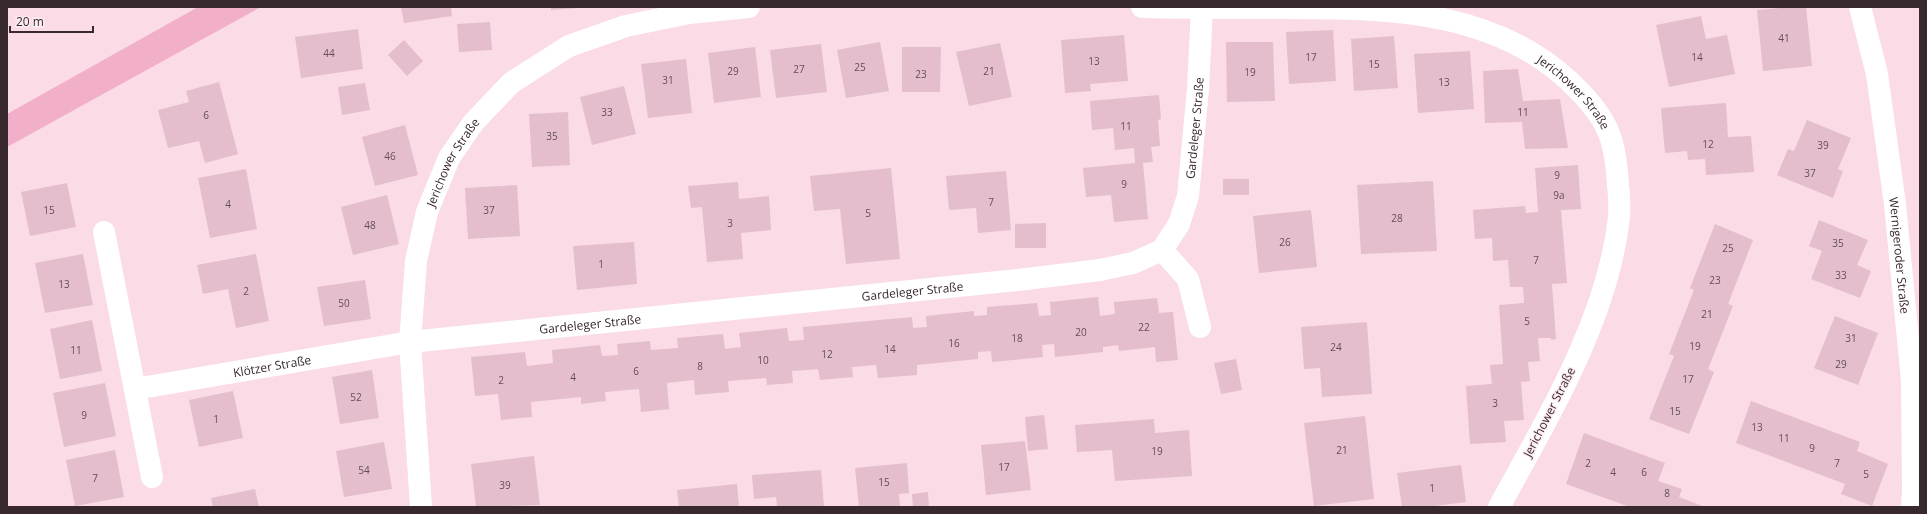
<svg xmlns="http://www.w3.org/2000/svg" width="1927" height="514" font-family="'Open Sans',sans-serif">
  <rect width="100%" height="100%" fill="#fadbe6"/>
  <path fill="#f2afc9" d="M198,7H261L7,147V114Z"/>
  <g fill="#e4becc">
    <path d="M401,7H451L452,16L404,23Z"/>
    <path d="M551,7H578V8L551,10Z"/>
    <path d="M1790,7H1806L1812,66L1763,71L1757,10Z"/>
    <path d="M1701,16L1706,39L1727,35L1735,74L1669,87L1656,25Z"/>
    <path d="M490,22L492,50L459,52L457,24Z"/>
    <path d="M358,29L363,69L301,78L295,37Z"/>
    <path d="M1333,30L1336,81L1289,84L1286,32Z"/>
    <path d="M1124,35L1128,81L1090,84L1091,91L1065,93L1061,40Z"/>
    <path d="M1394,36L1398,88L1354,91L1351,39Z"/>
    <path d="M404,40L423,61L407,76L388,55Z"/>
    <path d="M880,42L889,91L846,98L837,50Z"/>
    <path d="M1226,42H1273L1275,101L1227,102Z"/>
    <path d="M1000,43L1012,97L969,106L956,52Z"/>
    <path d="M821,44L827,92L776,98L770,50Z"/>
    <path d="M755,47L761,97L714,103L708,53Z"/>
    <path d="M902,47H941L940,92H902Z"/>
    <path d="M1470,51L1474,109L1418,113L1414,54Z"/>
    <path d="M686,59L692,113L648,118L641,64Z"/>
    <path d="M1518,69L1523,101L1560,99L1568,148L1525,149L1522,122L1485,123L1483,71Z"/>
    <path d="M219,82L238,154L205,163L199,141L168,148L158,110L189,102L186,91Z"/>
    <path d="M365,83L370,110L342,115L338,87Z"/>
    <path d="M624,86L636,134L592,145L580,97Z"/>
    <path d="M1159,95L1161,119L1158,120L1160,146L1151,147L1153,162L1143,163L1148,219L1114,222L1111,195L1086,197L1083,168L1135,163L1134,148L1115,150L1113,128L1092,130L1090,101Z"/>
    <path d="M1726,103L1728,137L1751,136L1754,172L1706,175L1705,159L1688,160L1687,151L1665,153L1661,108Z"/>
    <path d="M568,112L570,165L532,167L529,114Z"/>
    <path d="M1807,120L1851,138L1838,169L1843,171L1833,198L1777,175L1788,149L1794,151Z"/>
    <path d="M405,125L418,175L375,186L362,137Z"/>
    <path d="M1578,165L1581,209L1561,210L1567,283L1552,284L1556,339L1551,340V338H1538L1540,361L1528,362L1530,381L1521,382L1524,420L1504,421L1506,442L1470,444L1466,386L1492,384L1490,365L1503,364L1499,305L1524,303L1523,287H1510L1508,260L1493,261L1492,238L1475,239L1473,210L1525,206L1526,213L1538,212L1535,168Z"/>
    <path d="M891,168L900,259L846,264L840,209L814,211L810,176Z"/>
    <path d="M246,169L257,229L210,238L198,178Z"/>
    <path d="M1006,171L1011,230L978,233L976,208L949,210L946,176Z"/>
    <rect x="1223" y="179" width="26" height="16"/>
    <path d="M1433,181L1437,251L1361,254L1357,185Z"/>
    <path d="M738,182L739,199L769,196L771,230L741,233L743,259L707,262L702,207L691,208L688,186Z"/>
    <path d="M67,183L76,227L30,236L21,192Z"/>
    <path d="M517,185L520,236L468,239L465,188Z"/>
    <path d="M387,195L399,244L353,255L341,207Z"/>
    <path d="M1311,210L1317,267L1259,273L1253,216Z"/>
    <path d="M1819,220L1868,240L1857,265L1871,271L1860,298L1811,279L1822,251L1809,246Z"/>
    <path d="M1046,223V248H1015V224Z"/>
    <path d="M1715,224L1753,240L1728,304L1733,306L1708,369L1714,372L1689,434L1649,419L1674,356L1669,354L1694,290L1690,288Z"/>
    <path d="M634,242L637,284L577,290L573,246Z"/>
    <path d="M83,254L93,305L45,313L35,263Z"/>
    <path d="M256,254L269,321L236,328L228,289L203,294L197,265Z"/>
    <path d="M365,280L371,319L324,326L317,287Z"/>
    <path d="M1098,297L1100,316L1115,314L1114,302L1157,298L1159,313L1173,312L1178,360L1156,362L1155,347L1119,351L1118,345L1103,347V352L1055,357L1054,344L1042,345L1043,357L992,362L991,351L978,352V359L917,365V375L878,378L876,365L852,367L853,377L820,380L818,369L807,370L792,371L793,383L767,385L766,378L728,381L729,392L695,395L694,380L667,383L669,409L641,412L639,389L605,392L606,401L581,404V397L531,402L532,417L501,420L498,394L475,396L471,357L525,352L527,366L553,363L552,350L600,345L602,356L618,355L617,344L650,341L651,350L678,348L677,338L723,334L725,349L741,347L739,333L787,328L789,341L804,340L803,327L912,317L913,328L927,327L926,316L974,311V316L987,315V307L1037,303L1039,316L1051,315L1050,302Z"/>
    <path d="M1835,316L1878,333L1858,385L1814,368Z"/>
    <path d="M92,320L102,371L60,379L50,329Z"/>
    <path d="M1367,322L1372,394L1322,397L1320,368L1304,369L1301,327Z"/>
    <path d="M1236,359L1242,390L1221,394L1214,363Z"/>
    <path d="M372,370L379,418L340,424L332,377Z"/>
    <path d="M105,383L116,436L64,447L53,393Z"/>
    <path d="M233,391L243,438L199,447L189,400Z"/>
    <path d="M1751,401L1860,442L1857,451L1888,464L1872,506L1841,494L1845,484L1736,443Z"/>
    <path d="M1044,415L1048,449L1028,451L1025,417Z"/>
    <path d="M1365,416L1374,499L1314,506L1304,423Z"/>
    <path d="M1154,419L1155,433L1189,430L1192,476L1115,481L1112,450L1077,452L1075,425Z"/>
    <path d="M1584,433L1665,463L1658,481L1682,489L1679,497L1705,507H1630L1566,484Z"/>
    <path d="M1025,441L1031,490L986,495L981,445Z"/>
    <path d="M384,442L392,489L344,497L336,451Z"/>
    <path d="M115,450L124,497L75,506L66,460Z"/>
    <path d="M534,456L540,505L476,507L471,464Z"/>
    <path d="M907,463L909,493L899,494L900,507H859L855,468Z"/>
    <path d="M1461,465L1466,502L1427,507H1402L1397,473Z"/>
    <path d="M821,470L824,507H777L776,497L754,499L752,475Z"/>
    <path d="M737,484L739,507H679L677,490Z"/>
    <path d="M255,489L259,507H213L211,498Z"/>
    <path d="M928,492L929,507H913L912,494Z"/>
  </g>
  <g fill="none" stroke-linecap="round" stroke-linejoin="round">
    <g stroke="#fff" stroke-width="22">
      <path id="s1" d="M1142,7C1187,8 1233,8 1279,8C1334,8 1389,8 1443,19C1489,29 1535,49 1569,81C1584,95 1600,112 1608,131C1615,147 1617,168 1618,185C1619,195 1620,207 1619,217C1608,319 1547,419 1499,507"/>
      <path id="s2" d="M1860,7L1877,74L1895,204L1912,381L1913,491L1912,507"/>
      <path d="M104,232L152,477"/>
      <path d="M1162,250L1188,279L1200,327"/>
      <path id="s3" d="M135,389L410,342L1018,280L1100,270L1133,263L1162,250L1179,224L1188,196L1198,89L1202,8"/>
      <path id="s4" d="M421,507L410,342L416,261L427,212L449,158L473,123L511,83L569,46L626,26L689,13L749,7"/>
    </g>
  </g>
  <g text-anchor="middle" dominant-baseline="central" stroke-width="3" stroke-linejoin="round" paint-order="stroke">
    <g font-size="10" fill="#634e56">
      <text x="1784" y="38">41</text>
      <text x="329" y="53">44</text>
      <text x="1311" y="57">17</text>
      <text x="1697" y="57">14</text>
      <text x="1094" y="61">13</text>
      <text x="1374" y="64">15</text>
      <text x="860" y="67">25</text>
      <text x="799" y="69">27</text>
      <text x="733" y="71">29</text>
      <text x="989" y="71">21</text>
      <text x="1250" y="72">19</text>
      <text x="921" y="74">23</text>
      <text x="668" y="80">31</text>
      <text x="1444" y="82">13</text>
      <text x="607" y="112">33</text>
      <text x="1523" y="112">11</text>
      <text x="206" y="115">6</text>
      <text x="1126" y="126">11</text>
      <text x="552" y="136">35</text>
      <text x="1708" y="144">12</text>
      <text x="1823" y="145">39</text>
      <text x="390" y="156">46</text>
      <text x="1810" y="173">37</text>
      <text x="1557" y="175">9</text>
      <text x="1124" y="184">9</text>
      <text x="1559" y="195">9a</text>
      <text x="991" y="202">7</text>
      <text x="228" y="204">4</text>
      <text x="49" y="210">15</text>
      <text x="489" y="210">37</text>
      <text x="868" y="213">5</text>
      <text x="1397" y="218">28</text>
      <text x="730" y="223">3</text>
      <text x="370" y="225">48</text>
      <text x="1285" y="242">26</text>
      <text x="1838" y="243">35</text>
      <text x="1728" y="248">25</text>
      <text x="1536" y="260">7</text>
      <text x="601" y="264">1</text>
      <text x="1841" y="275">33</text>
      <text x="1715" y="280">23</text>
      <text x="64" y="284">13</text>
      <text x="246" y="291">2</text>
      <text x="344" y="303">50</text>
      <text x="1707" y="314">21</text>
      <text x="1527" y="321">5</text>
      <text x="1144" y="327">22</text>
      <text x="1081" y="332">20</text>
      <text x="1017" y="338">18</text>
      <text x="1851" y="338">31</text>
      <text x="954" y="343">16</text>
      <text x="1695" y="346">19</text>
      <text x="1336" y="347">24</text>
      <text x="890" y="349">14</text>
      <text x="76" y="350">11</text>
      <text x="827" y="354">12</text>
      <text x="763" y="360">10</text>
      <text x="1841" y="364">29</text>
      <text x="700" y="366">8</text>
      <text x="636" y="371">6</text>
      <text x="573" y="377">4</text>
      <text x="1688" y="379">17</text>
      <text x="501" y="380">2</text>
      <text x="356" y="397">52</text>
      <text x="1495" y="403">3</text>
      <text x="1675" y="411">15</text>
      <text x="84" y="415">9</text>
      <text x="216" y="419">1</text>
      <text x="1757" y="427">13</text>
      <text x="1784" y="438">11</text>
      <text x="1812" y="448">9</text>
      <text x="1342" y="450">21</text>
      <text x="1157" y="451">19</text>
      <text x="1588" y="463">2</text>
      <text x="1837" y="463">7</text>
      <text x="1004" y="467">17</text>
      <text x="364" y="470">54</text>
      <text x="1613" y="472">4</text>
      <text x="1644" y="472">6</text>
      <text x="1866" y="474">5</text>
      <text x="95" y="478">7</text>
      <text x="884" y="482">15</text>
      <text x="505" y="485">39</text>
      <text x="1432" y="488">1</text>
      <text x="1667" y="493">8</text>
    </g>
    <g font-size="12" fill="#38292f" stroke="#fdedf3">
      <text stroke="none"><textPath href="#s1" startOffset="455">Jerichower Straße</textPath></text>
      <text stroke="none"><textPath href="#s3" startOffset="1167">Gardeleger Straße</textPath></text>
      <text stroke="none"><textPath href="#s4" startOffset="353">Jerichower Straße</textPath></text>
      <text stroke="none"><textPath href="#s2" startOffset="252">Wernigeroder Straße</textPath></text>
      <text stroke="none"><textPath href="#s3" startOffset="784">Gardeleger Straße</textPath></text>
      <text stroke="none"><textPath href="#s3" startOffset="460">Gardeleger Straße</textPath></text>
      <text stroke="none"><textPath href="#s3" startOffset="139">Klötzer Straße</textPath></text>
      <text transform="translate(1549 412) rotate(-63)">Jerichower Straße</text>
    </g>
  </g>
  <rect width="1927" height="514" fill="none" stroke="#38292f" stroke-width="16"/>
  <path d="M10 26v6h83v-6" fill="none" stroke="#38292f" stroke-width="2"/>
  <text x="16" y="26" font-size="12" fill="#38292f" stroke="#fdedf3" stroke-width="3" paint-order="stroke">20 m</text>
</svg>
